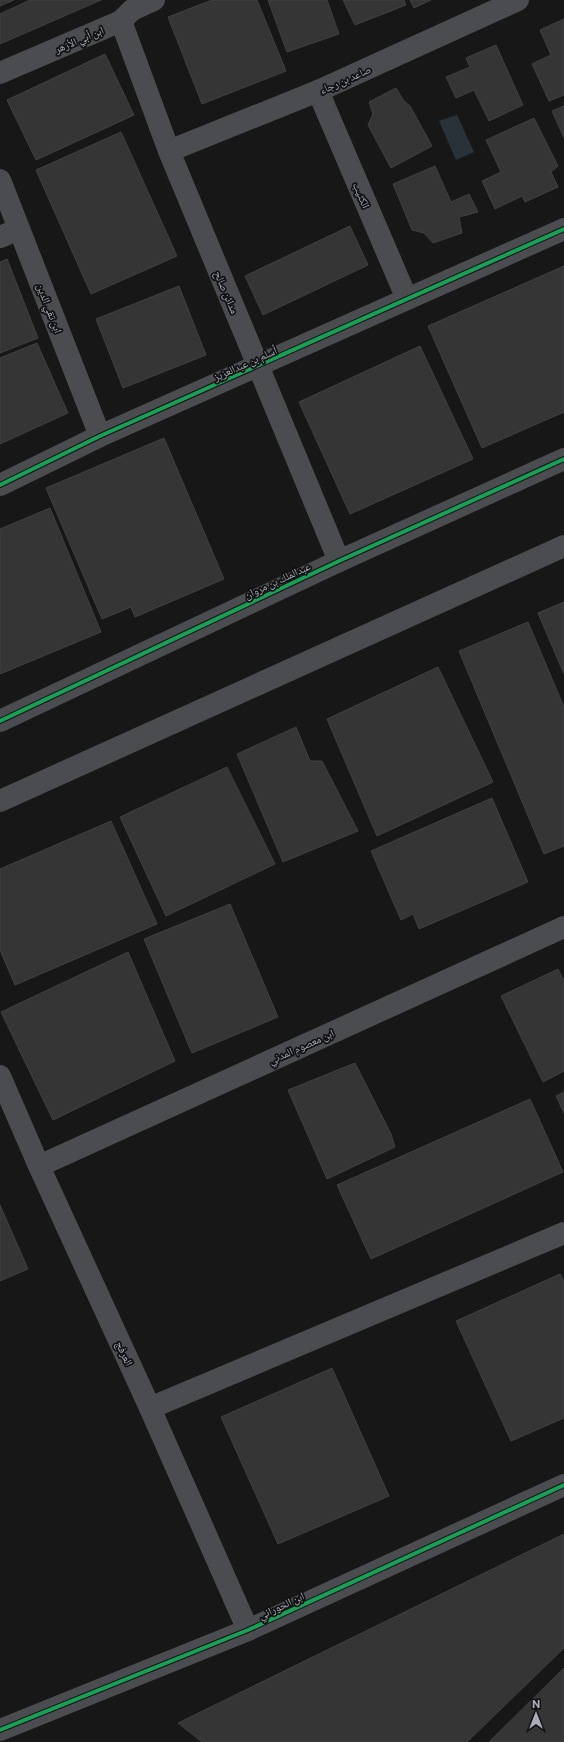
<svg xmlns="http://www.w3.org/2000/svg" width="564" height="1742" font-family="Commissioner,'Noto Naskh Arabic',sans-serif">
  <rect width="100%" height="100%" fill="#171717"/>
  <path fill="#2a3239" d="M457,115L474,152L456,160L439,121Z"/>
  <g fill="#353536" stroke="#3f4043">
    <path d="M0,0H14L0,6Z"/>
    <path d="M30,0H101L0,44V14Z"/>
    <path d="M212,0H257L286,71L202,104L168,17Z"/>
    <path d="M268,0H327L339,34L287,52Z"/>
    <path d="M343,0H404L406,5L355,25Z"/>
    <path d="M410,0H431L414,8Z"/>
    <path d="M564,19V95L549,101L532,64L551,55L540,30Z"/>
    <path d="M496,45L523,105L489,121L474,90L456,98L446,77L470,67L466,58Z"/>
    <path d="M105,54L134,115L36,160L7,100Z"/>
    <path d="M396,88L404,101L410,106L432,146L391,168L368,125L373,114L369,102Z"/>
    <path d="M564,106V138L552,111Z"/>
    <path d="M534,118L558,166L551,172L558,187L525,202L522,196L495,209L482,181L501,172L486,140Z"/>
    <path d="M121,132L177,256L91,294L36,170Z"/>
    <path d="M435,166L451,202L469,194L478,212L459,217L462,233L433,243L424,233L412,230L393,184Z"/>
    <path d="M350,226L368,265L263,315L245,276Z"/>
    <path d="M7,259L38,338L0,353V262Z"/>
    <path d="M564,266V412L482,448L428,326Z"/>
    <path d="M179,286L206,355L123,388L96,319Z"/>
    <path d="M37,343L68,413L0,444V358Z"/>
    <path d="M420,346L473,459L350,514L299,402Z"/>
    <path d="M164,438L224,579L135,617L131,607L102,619L46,488Z"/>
    <path d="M50,508L101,632L0,674V529Z"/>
    <path d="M564,602V674L538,613Z"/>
    <path d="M528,622L564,707V846L544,854L459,651Z"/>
    <path d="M438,667L493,782L377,836L327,719Z"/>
    <path d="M296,727L310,761H322L358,831L283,862L237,754Z"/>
    <path d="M227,767L275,864L166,916L120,817Z"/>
    <path d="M492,798L528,882L419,929L413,914L401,920L371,851Z"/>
    <path d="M111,821L157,924L15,985L0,950V869Z"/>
    <path d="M230,904L278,1017L192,1053L144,939Z"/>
    <path d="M128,952L175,1061L53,1120L1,1012Z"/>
    <path d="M558,969L564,981V1071L543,1082L501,996Z"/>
    <path d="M355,1063L391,1134L395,1147L327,1179L288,1090Z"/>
    <path d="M564,1092V1113L556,1096Z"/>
    <path d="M530,1099L563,1172L371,1259L337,1185Z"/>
    <path d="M0,1205L28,1269L0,1281Z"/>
    <path d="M560,1274L564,1281V1418L511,1441L456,1321Z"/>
    <path d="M332,1368L389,1496L278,1544L221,1417Z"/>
    <path d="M564,1534V1648L467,1742H202L178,1723Z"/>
    <path d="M564,1668V1742H489Z"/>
  </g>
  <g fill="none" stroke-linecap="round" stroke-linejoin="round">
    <g stroke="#4b4c50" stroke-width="22">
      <path d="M121,21L169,151L339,561"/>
      <path d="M0,73L121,21L132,10L154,0"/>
      <path d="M318,91L407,299"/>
      <path d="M169,151L318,91L518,0"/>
      <path d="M0,180L100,436"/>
      <path d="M0,237L19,229"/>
      <path d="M0,485L100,436L564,229"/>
      <path d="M0,721L339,561L564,459"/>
      <path d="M0,801L564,546"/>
      <path d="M0,1076L39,1166L150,1408L248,1630"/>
      <path d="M39,1166L564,927"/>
      <path d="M150,1408L564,1233"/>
      <path d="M0,1730L248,1630L564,1485"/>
    </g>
    <defs>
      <g id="cycleway">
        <path d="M0,485L100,436L564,229"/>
        <path d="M0,721L339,561L564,459"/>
        <path d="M0,1730L248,1630L564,1485"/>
      </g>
    </defs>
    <use href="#cycleway" stroke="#111113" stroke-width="6"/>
    <use href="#cycleway" stroke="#1a9f57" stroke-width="4"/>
  </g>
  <g text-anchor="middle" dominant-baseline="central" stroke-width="3.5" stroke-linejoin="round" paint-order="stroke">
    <g font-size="11" fill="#a8adb8" stroke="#111113">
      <text transform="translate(79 39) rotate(-23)">ابن أبي الأزهر</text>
      <text transform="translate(345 79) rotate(-24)">صاعد بن رجاء</text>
      <text transform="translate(362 195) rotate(67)">الكثيب</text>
      <text transform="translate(227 292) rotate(67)">مدائن صالح</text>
      <text transform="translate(50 308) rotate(69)">ابن تقي الدين</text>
      <text transform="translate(245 363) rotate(-24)">أسلم بن عبدالعزيز</text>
      <text transform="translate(277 580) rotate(-25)">عبدالملك بن مروان</text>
      <text transform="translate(301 1046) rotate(-24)">ابن معصوم المدني</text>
      <text transform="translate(125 1353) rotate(65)">العرفج</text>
      <text transform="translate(281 1605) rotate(-25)">ابن الحوراني</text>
    </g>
  </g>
  <g transform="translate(536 1714)" stroke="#111113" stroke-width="3" paint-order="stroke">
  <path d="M0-3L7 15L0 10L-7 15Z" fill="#a8adb8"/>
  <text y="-6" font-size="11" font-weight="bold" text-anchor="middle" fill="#a8adb8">N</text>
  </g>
</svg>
